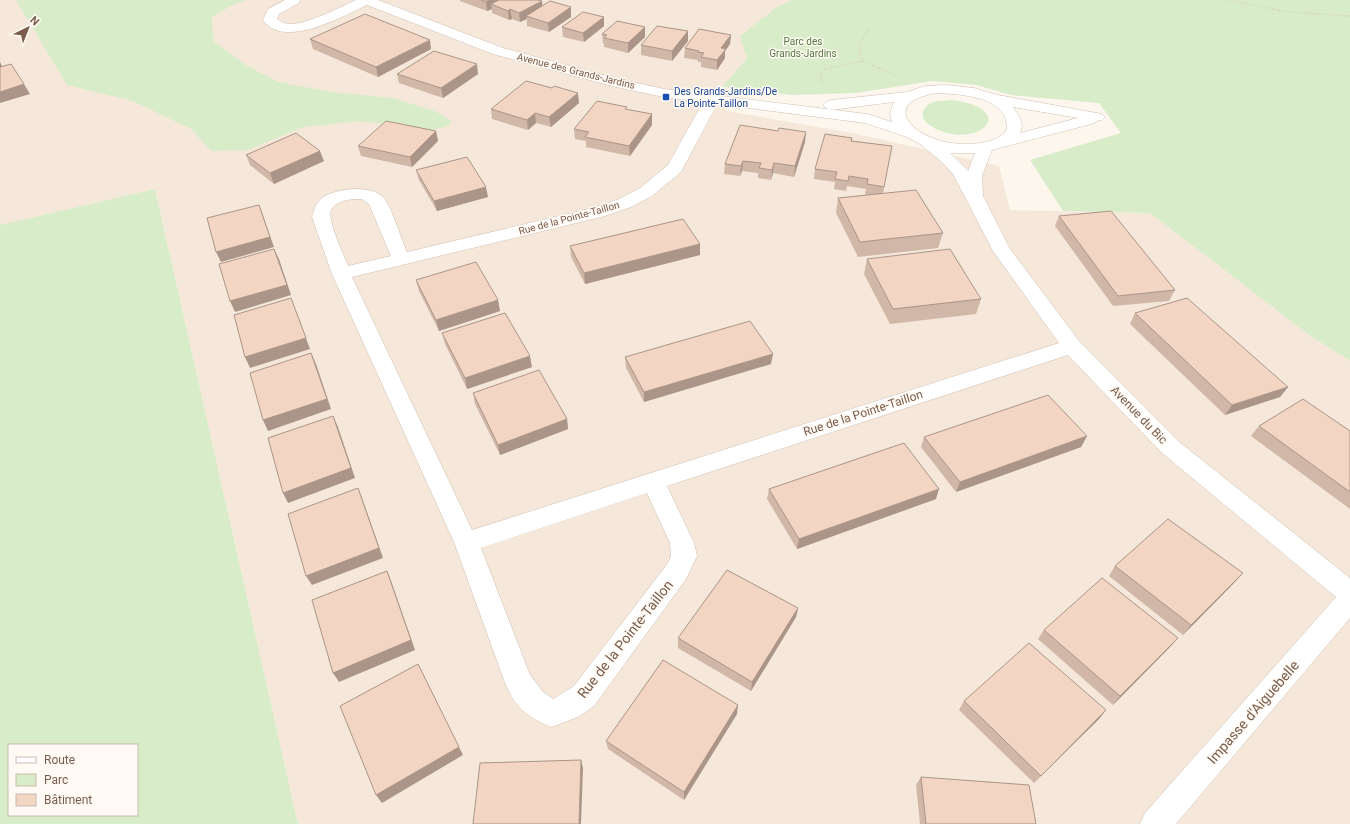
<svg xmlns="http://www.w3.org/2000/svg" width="1350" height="824" font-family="Roboto,sans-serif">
  <rect width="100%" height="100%" fill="#fdf6ec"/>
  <path fill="#f5e8da" d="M0,0H792L778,6L747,58L722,87L727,111L852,133L999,166L1010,210L1150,213L1309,335L1350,361V824H298L155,189L0,225Z"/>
  <g fill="#d8ecc9" fill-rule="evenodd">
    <path d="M16,0H247L234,4L212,17L213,41L246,65L278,82L332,92L393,98L437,112L452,122L446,127L431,130L359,121L303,127L248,150L211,151L191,129L133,101L67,85Z"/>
    <path d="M792,0H1350V361L1309,335L1150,213L1063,211L1030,160L1121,133L1099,103L1011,95L976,85L932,81L856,93L792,95L722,87L747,58L740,36L778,6Z"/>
    <path d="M952,100C1024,110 975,153 931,126C919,119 920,107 934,102C940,100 946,101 952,100Z"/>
    <path d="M155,189L298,824H0V225ZM9,745H137V815H9Z"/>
  </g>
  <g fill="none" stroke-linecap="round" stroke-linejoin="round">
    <defs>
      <path id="minor" d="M285,0H300L299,3L279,14L277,19L283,23L290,24L301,23L326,14L356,0H378L503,48L618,79L664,89L867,114L892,122L890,113L894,102L831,110L826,108L823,105L826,102L831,100L907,92L925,86L946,85L974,88L998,95L1102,114L1105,117L1102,120L1096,121L1095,123L992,150L982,176L983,196L1010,249L1079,341L1178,441L1350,578V618L1176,824H1140L1145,813L1336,597L1162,453L1068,355L667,486L694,543L697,556L686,579L594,706L578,717L552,727C527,717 516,708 505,683L454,542L332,274L312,217C314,210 316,203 322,198C336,188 371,184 384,198C391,206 402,241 407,252L593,208L619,199L640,188L668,165L703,102L664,97L616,87L493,54L367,5C343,16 284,50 263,20L268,9ZM937,93C957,94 1001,96 1006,121C1007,125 1007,129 1005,132C999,139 988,142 980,143C967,145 953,144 941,141C904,130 886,101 937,93ZM717,104L865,123L907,137L920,144L942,162L953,174L993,251L1059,343L472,530L352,277L605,216L631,207L652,196L681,172ZM1013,107L1078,118L1020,133C1025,122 1019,116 1013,107ZM950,153H975L968,171ZM353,199H362L369,204L391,256L348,266C344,255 327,220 331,210C335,202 346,200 353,199ZM647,493L670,543L671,556L668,563L574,686L553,699L543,692L530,675L481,548Z"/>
    </defs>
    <use href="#minor" stroke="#d1beb0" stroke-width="1"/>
    <g stroke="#d9b8a5" stroke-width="1.5" stroke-dasharray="0.5 2" stroke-linecap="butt">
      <path d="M1228,0L1288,12L1350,16"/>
      <path d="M862,61L859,44L869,29"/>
      <path d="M824,84L821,81L822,70L862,61L895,75"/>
    </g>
    <use href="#minor" fill="#fff" fill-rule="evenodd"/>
  </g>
  <g fill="#d1b7a8">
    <path d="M460,0H538L542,6L571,17L549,32L527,26V19L520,22L512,19L509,20L492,13V9L487,11L460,1Z"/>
    <path d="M604,17V26L584,42L563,37L562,27Z"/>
    <path d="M645,27V37L628,53L604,47V44L603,43L602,34Z"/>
    <path d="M688,31V41L672,61L641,55V45Z"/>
    <path d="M731,35L730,44L725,51V58L717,70L701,67V62H698V60L684,58L685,48Z"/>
    <path d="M310,39L431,49L378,77L313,49Z"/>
    <path d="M397,74H478L443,98L399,83Z"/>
    <path d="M579,103L551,127L536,123L528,130L492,119L491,109Z"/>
    <path d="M627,110L652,114V125L630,156L586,147V141L575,139L574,129Z"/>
    <path d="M436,131L438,141L412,167L361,156L358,146Z"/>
    <path d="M851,141L892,146L883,193L943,233L938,248L858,257L836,213L838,198L867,195L865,194L866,189L847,186L846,191L834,189L835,182L814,179L815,169Z"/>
    <path d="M805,142L794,177L773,173L771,180L758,178V173L742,171L740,176L724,174L725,164Z"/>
    <path d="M246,155L324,161L274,184L250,165Z"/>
    <path d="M416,170L488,197L437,211L419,180Z"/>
    <path d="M1059,216L1175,290L1169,301L1113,306L1055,226Z"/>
    <path d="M570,246L700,255L585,284L571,257Z"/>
    <path d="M867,259L981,299L976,314L890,324L864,274Z"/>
    <path d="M416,280L498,300L500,311L439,331L419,291Z"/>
    <path d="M1135,313L1288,387L1280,397L1225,415L1130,324Z"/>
    <path d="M442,333L532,367L467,389L445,344Z"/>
    <path d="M625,357L771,364L644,402L626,368Z"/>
    <path d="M473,393L567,419L568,429L500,455L475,404Z"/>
    <path d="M1259,426L1350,431V509L1251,436Z"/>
    <path d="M1087,436L1081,447L956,492L921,447L924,437Z"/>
    <path d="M769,489L936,499L797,549L767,499Z"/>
    <path d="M1115,566L1243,573L1234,583L1183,635L1109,576Z"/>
    <path d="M798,608L796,617L751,691L678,648V638Z"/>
    <path d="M1044,630L1178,638L1170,647L1113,705L1038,639Z"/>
    <path d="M964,701L1106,710L1099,719L1034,783L959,710Z"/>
    <path d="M737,714L684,800L608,749L606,741Z"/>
    <path d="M921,777L1036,824H920L916,785Z"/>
  </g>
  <g fill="#aa9588">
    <path d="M489,0H510L491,4L492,9L487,11L486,2Z"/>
    <path d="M542,1L543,11L526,16L527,19L520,22L519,13Z"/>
    <path d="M571,7V17L549,32L548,23Z"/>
    <path d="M510,9L512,19L509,20L508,11Z"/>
    <path d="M604,17V26L584,42L583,33Z"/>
    <path d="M645,27V37L628,53V43Z"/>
    <path d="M688,31V41L672,61V51Z"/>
    <path d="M731,35L730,44L725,51V58L717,70V60L721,48Z"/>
    <path d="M430,40L431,49L378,77L376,67Z"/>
    <path d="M0,62L4,70L0,71Z"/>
    <path d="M477,64L478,74L443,98L441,88Z"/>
    <path d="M24,84L30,94L0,103V92Z"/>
    <path d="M578,93L579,103L551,127L549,117Z"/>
    <path d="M535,113L536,123L528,130L527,120Z"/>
    <path d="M652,114V125L630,156L629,146Z"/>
    <path d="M436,131L438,141L412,167L410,157Z"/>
    <path d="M806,132L805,142L794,177L795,166Z"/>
    <path d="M320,151L324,161L274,184L270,173Z"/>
    <path d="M743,161L742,171L740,176L741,166Z"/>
    <path d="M774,163L773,173L771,180L772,170Z"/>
    <path d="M486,187L488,197L437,211L434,201Z"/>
    <path d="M259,205L274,247L221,262L216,252Z"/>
    <path d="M700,244V255L585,284L584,273Z"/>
    <path d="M274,249L279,259L291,295L235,312L230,301Z"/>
    <path d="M291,298L310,349L250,368L245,357Z"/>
    <path d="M498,300L500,311L439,331L436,320Z"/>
    <path d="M311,353L316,364L331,409L268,431L263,420Z"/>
    <path d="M773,354L771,364L644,402V392Z"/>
    <path d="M530,356L532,367L467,389L465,378Z"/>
    <path d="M1288,387L1280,397L1225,415L1232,405Z"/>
    <path d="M333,416L338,427L355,478L288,503L283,493Z"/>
    <path d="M567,419L568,429L500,455L498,445Z"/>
    <path d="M1087,436L1081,447L956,492L960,482Z"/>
    <path d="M358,488L362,498L383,558L312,585L306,576Z"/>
    <path d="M939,489L936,499L797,549L799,539Z"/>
    <path d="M387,571L391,581L415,650L339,682L333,673Z"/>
    <path d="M1243,573L1234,583L1183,635L1191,625Z"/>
    <path d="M798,608L796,617L751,691L752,682Z"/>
    <path d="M1178,638L1170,647L1113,705L1120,696Z"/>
    <path d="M738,705L737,714L684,800V792Z"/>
    <path d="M1106,710L1099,719L1034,783L1041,776Z"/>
    <path d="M459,747L463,755L382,803L376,795Z"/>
    <path d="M581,760L583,768L581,824H579Z"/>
  </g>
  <g fill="#f3d5c3" stroke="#aa9588">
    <path d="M481,0H489L486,2Z"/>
    <path d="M499,0H538L542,1L519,13L510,9L508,11L491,4Z"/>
    <path d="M550,1L571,7L548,23L526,16Z"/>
    <path d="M583,12L604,17L583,33L562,27Z"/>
    <path d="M365,14L430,40L376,67L310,39Z"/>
    <path d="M617,21L645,27L628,43L604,38L607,35L602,34Z"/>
    <path d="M657,26L688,31L672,51L641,45Z"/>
    <path d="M699,29L731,35L721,48L726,49L717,60L701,57L704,53L698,52L699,51L685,48Z"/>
    <path d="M434,51L477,64L441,88L397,74Z"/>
    <path d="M11,64L24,84L0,92V67Z"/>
    <path d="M526,81L552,88L554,86L578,93L549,117L535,113L527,120L491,109Z"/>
    <path d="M597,101L627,107L625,109L652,114L629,146L585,137L589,132L574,129Z"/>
    <path d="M386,121L436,131L410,157L358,146Z"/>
    <path d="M740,125L778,131L779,128L806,132L795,166L774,163L772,170L759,168L761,163L743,161L741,166L725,164Z"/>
    <path d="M296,133L320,151L270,173L246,155Z"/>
    <path d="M825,134L852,138L851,141L892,146L884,187L867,184L868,179L849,176L848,181L835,179L837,172L815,169Z"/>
    <path d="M467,157L486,187L434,201L416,170Z"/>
    <path d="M916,190L943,233L860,242L838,198Z"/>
    <path d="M259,205L270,237L216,252L207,218Z"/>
    <path d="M1111,211L1175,290L1118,296L1059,216Z"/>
    <path d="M683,219L700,244L584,273L570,246Z"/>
    <path d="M274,249L287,285L230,301L219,264Z"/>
    <path d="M950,249L981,299L893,309L867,259Z"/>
    <path d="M476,262L498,300L436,320L416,280Z"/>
    <path d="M291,298L306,338L245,357L234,315Z"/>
    <path d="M1187,298L1288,387L1232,405L1135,313Z"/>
    <path d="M505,313L530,356L465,378L442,333Z"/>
    <path d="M750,321L773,354L644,392L625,357Z"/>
    <path d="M311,353L327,399L263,420L250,373Z"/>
    <path d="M539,370L567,419L498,445L473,393Z"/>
    <path d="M1048,395L1087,436L960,482L924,437Z"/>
    <path d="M1303,399L1350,431V492L1259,426Z"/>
    <path d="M333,416L351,468L283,493L268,438Z"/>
    <path d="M904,443L939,489L799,539L769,489Z"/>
    <path d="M358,488L379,548L306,576L288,514Z"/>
    <path d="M1168,519L1243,573L1191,625L1115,566Z"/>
    <path d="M727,570L798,608L752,682L678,638Z"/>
    <path d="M387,571L411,640L333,673L312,600Z"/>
    <path d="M1102,578L1178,638L1120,696L1044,630Z"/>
    <path d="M1029,643L1106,710L1041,776L964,701Z"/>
    <path d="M663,660L738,705L684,792L606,741Z"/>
    <path d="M418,664L459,747L376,795L340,706Z"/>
    <path d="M581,760L579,824H473L480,763Z"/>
    <path d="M921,777L1029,785L1036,824H926Z"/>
  </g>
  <rect fill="#1a4fb4" stroke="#fffaf3" stroke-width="1.5" x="662" y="93" width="8" height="8" rx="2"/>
  <g text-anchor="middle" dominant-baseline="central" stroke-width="3" stroke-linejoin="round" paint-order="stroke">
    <g font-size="10" fill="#537a41" stroke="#fffaf3">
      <text x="803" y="41">Parc des<tspan x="803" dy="12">Grands-Jardins</tspan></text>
    </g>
    <g font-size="10" fill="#7a5c4d" stroke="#fffaf3">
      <text transform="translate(576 71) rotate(14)">Avenue des Grands-Jardins</text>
      <text transform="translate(569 218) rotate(-15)">Rue de la Pointe-Taillon</text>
    </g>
    <g font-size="10" fill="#164399" stroke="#fffaf3" text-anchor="start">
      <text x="674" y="91">Des Grands-Jardins/De<tspan x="674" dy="12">La Pointe-Taillon</tspan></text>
    </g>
    <g font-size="12" fill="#7a5c4d" stroke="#fffaf3">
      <text transform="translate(863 413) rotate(-18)">Rue de la Pointe-Taillon</text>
      <text transform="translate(1139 415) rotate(46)">Avenue du Bic</text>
    </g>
    <g font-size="14" fill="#7a5c4d" stroke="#fffaf3">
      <text transform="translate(625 639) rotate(-52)">Rue de la Pointe-Taillon</text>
      <text transform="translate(1253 712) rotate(-49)">Impasse d'Aiguebelle</text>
    </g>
  </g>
  <rect x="8" y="744" width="130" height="72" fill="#fffaf3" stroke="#cabbb1"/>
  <rect x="16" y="757" width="20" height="6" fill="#ffffff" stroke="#cabbb1"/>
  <text x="44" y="764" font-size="12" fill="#7a5c4d">Route</text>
  <rect x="16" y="774" width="20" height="12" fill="#d8ecc9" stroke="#cabbb1"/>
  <text x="44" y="784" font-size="12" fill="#7a5c4d">Parc</text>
  <rect x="16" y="794" width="20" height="12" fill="#f3d5c3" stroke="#cabbb1"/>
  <text x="44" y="804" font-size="12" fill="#7a5c4d">Bâtiment</text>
  <g transform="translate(28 28) rotate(43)" stroke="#fffaf3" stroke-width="3" paint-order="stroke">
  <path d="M0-3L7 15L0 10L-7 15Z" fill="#7a5c4d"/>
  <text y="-6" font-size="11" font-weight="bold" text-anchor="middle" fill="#7a5c4d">N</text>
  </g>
</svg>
